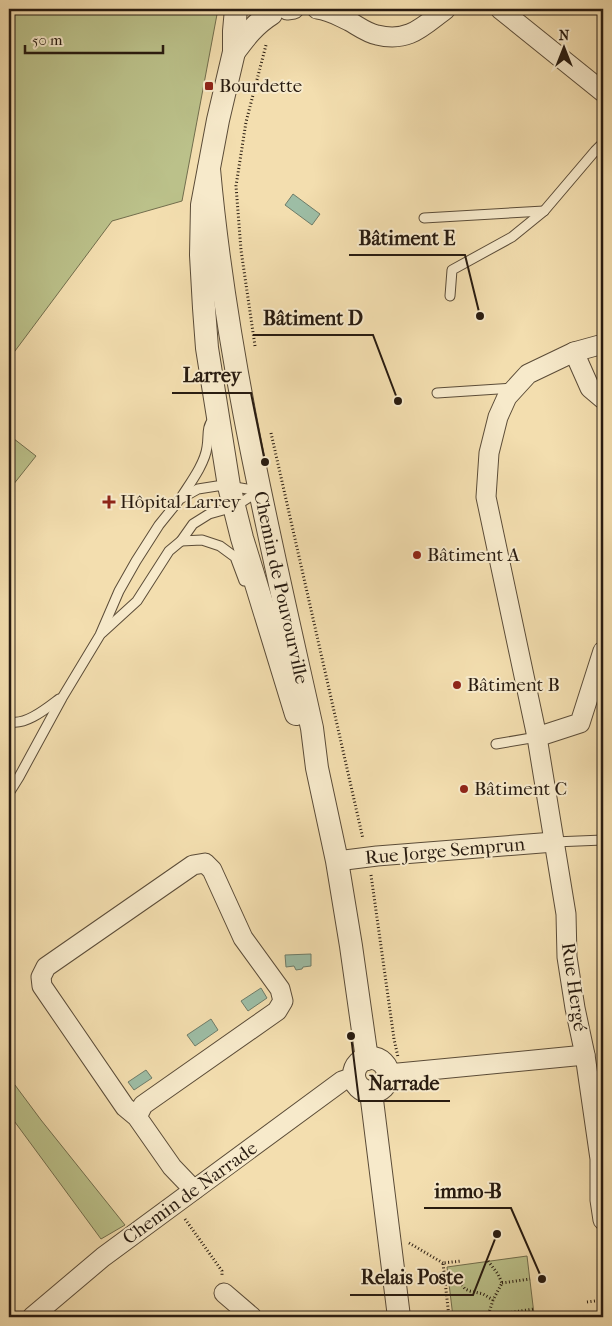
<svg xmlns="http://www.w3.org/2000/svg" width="612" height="1326" font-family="'IM FELL French Canon',serif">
  <rect width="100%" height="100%" fill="#f3deaf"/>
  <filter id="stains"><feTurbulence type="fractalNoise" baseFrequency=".004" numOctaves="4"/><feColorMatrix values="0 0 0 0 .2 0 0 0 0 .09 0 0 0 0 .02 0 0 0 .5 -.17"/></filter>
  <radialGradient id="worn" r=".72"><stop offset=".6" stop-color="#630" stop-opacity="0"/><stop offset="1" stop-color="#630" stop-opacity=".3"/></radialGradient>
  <g fill="#bbc18a" stroke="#726e4d">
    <path d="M9,9H218L182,201L112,221L9,359Z"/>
    <path d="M9,435L36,456L9,490Z"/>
    <path d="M9,1077L41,1120L125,1225L101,1239L9,1114Z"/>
    <path d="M527,1256L534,1314L511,1317H453L447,1267Z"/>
  </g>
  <g fill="#9dbda5" stroke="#6e7c69">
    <path d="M293,194L320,214L312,225L285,205Z"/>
    <path d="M311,954V966L303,967L302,969L296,970L294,966L286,967L285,955Z"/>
    <path d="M261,988L267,998L248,1011L241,1001Z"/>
    <path d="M211,1019L218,1030L195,1046L187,1035Z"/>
    <path d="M146,1070L152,1078L134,1090L128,1082Z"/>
  </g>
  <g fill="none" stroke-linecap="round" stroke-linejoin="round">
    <defs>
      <g id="service">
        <path d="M424,218L544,211"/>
        <path d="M450,296L452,270L512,237L544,211L595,151L603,143"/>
        <path d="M437,393L514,388"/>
        <path d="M182,496C191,482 205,463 207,447C209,437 206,427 213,420"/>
        <path d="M181,541L202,540L220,546L235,557L244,581"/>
        <path d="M102,633L137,601L169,551L181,541L193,524L209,514L234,507L259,491"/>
        <path d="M9,721C24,727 47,708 59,699"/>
        <path d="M496,744L537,737"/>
        <path d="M9,793L19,777L62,698L100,635L119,591L136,561L159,525L180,499L198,489L217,486H229L259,491"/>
        <path d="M554,842L603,840"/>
      </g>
      <g id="minor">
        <path d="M317,9C329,10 338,16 349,21C358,26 367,33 377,35C409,43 423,26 446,9"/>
        <path d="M500,9L603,92"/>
        <path d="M287,10L294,9"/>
        <path d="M603,344L574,352L528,374L507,397L498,417L489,453L486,497L537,737L566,914L567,957L575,1008L585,1055L600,1159V1200L603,1220"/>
        <path d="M574,352L590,388L603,399"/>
        <path d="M537,737L580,723L603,651"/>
        <path d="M337,861L377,856L554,842"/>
        <path d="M388,1074L585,1055"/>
        <path d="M137,1117L125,1107L42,986L41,977L46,967L193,865L205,863L212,870L243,938L280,989L283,1001L277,1011L143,1105L137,1117L172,1167L194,1190"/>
        <path d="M224,1293L252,1317"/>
        <path d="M32,1317L103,1257L342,1081L354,1077"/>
      </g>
      <g id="tertiary">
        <path d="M236,9L234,31V52L218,120L202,205L201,255L204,308L207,348L229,486L242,538L296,714"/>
        <path d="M234,52C245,37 255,24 271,14"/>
        <path id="s1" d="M209,169C226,358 271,543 312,728L317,768L337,861L351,946L367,1059"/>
        <circle cx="371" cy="1075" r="17"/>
        <path d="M371,1092L399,1317"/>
      </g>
    </defs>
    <use href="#service" stroke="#5b4c38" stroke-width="11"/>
    <use href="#minor" stroke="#5b4c38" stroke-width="21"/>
    <use href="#tertiary" stroke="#5b4c38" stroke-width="24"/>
    <g stroke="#281b10" stroke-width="3" stroke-dasharray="1 2.5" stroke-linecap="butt">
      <path d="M255,346L241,250L236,186L246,122L266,45"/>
      <path d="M271,433L363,839"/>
      <path d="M371,875L394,1039L398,1057"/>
      <path d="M185,1219L222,1271V1276"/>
      <path d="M409,1243L443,1263"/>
      <path d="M488,1261L498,1274L502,1283L493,1300L488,1316"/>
      <path d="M444,1278L452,1277L457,1279L465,1289L470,1291L483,1294L493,1300"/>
      <path d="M502,1283L530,1279"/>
      <path d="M603,1283V1284"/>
      <path d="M587,1302L603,1300"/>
      <path d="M449,1317L443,1263L462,1261"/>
      <path d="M480,1317L534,1309"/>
    </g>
    <use href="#service" stroke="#f7eacb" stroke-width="9"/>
    <use href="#minor" stroke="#f7eacb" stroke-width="19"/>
    <use href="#tertiary" stroke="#f7eacb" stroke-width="22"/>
  </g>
  <g fill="#8f2418" stroke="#f7eacb" stroke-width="2">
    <rect x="204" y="81" width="10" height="10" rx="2.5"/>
    <path d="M106.5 494.5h5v5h5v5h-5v5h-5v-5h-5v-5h5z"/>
    <circle cx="417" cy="555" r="5"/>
    <circle cx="457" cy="685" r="5"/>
    <circle cx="464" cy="789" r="5"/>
  </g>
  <g text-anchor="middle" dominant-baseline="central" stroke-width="4" stroke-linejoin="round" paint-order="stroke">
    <g font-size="19" fill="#281b10" stroke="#f7eacb" text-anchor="start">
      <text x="219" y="86">Bourdette</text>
      <text x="120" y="502">Hôpital Larrey</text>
      <text x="427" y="555">Bâtiment A</text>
      <text x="467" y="685">Bâtiment B</text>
      <text x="474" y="789">Bâtiment C</text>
    </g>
    <g font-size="19" fill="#281b10" stroke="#f7eacb">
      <text stroke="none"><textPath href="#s1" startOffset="425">Chemin de Pouvourville</textPath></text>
      <text transform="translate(445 851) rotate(-5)">Rue Jorge Semprun</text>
      <text transform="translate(574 987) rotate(82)">Rue Hergé</text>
      <text transform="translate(190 1193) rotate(-36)">Chemin de Narrade</text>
    </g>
  </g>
  <path fill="none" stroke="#281b10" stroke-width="2" d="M480 316L465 255H349M398 401L373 335H253M265 462L251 393H172M351 1036L359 1101H450M542 1279L511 1208H424M497 1234L473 1295H350"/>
  <g fill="#281b10" stroke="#f7eacb" stroke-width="2">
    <circle cx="480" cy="316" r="5"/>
    <circle cx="398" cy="401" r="5"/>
    <circle cx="265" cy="462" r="5"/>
    <circle cx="351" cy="1036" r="5"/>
    <circle cx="542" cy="1279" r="5"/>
    <circle cx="497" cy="1234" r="5"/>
  </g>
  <g font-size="20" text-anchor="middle" font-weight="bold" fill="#281b10" stroke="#f7eacb" stroke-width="4" stroke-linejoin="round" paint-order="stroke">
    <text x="407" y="245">Bâtiment E</text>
    <text x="313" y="325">Bâtiment D</text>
    <text x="212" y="382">Larrey</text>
    <text x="404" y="1090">Narrade</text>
    <text x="468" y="1198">immo-B</text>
    <text x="412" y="1284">Relais Poste</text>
  </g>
  <rect width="612" height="1326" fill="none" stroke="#f3deaf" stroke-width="30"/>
  <rect x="10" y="10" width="592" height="1306" fill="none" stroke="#281b10" stroke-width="2.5"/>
  <rect x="15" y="15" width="582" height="1296" fill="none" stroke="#281b10"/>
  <g transform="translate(564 48)" stroke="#f7eacb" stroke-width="4" paint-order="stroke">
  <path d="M0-4L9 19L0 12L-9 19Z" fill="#281b10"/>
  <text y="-8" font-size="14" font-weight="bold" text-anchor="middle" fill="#281b10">N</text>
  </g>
  <path d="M25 45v8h138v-8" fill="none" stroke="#281b10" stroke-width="2.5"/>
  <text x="32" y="45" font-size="15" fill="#281b10" stroke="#f7eacb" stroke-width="4" paint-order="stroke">50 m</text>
  <rect width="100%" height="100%" filter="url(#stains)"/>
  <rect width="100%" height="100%" fill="url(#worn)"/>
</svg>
